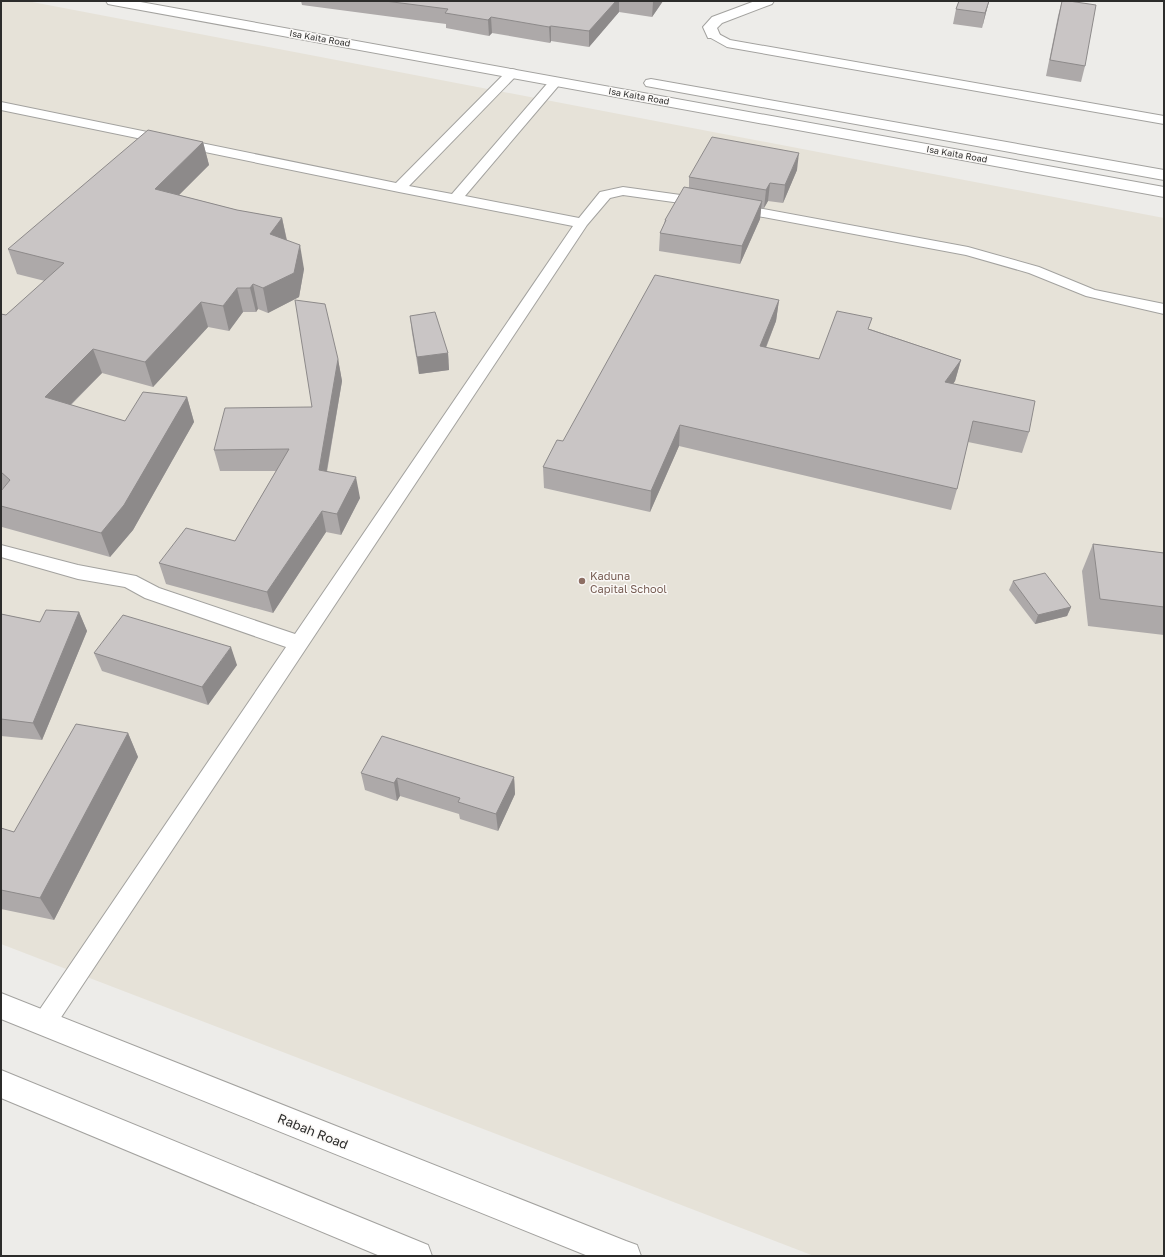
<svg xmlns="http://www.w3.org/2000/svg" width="1165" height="1257" font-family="'Golos Text',sans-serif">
  <rect width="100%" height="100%" fill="#edece9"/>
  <path fill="#e6e2d8" d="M1,1H27L1164,218V1256H814L1,944Z"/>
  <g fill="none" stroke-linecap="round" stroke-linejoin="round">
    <defs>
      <g id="service">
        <path d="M713,31L730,40L1164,116V124L727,47L709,37L707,35L709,33Z"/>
        <path d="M512,69L516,70L518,73L516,76L409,186L452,194L552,78H560L562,81L560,84L465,196L579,218L600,192L623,187L702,198L707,199L709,202L707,205L702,206L623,195L610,198L587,225L52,1031L44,1034L36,1031L32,1023L36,1015L286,647L145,598L125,587L78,579L1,557V545L78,565L136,576L159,588L295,634L573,226L399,192L1,110V102L396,183L508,70Z"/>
        <path d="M736,204L968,247L1039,267L1095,290L1164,304V314L1086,296L1029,273L966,255L731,211L729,208L731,205Z"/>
      </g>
      <path id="minor" d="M755,1H774L772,4L722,23L717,28L720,35L718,38H708L703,27L712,17Z"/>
      <g id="secondary">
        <path d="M106,1H135L1164,187V197L113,5L108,4Z"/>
        <path d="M651,79L1164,170V180L646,86L644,83L646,80Z"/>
      </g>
      <g id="primary">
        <path d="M1,993L626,1241L637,1245L641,1256H588L1,1019Z"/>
        <path d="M1,1070L428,1245L432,1256H380L1,1098Z"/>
      </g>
    </defs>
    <use href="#service" stroke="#a3a29f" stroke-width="2"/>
    <use href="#minor" stroke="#a3a29f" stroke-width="2"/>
    <use href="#secondary" stroke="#a3a29f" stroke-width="2"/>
    <use href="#primary" stroke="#a3a29f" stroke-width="2"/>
    <use href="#service" fill="#fff" fill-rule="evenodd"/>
    <use href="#minor" fill="#fff" fill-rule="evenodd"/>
    <use href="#secondary" fill="#fff" fill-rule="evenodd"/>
    <use href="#primary" fill="#fff" fill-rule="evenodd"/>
  </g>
  <g fill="#ada9a9">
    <path d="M301,1H663L652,17L619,12L589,47L551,41L550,43L492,33L489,36L446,28V24L302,5Z"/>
    <path d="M959,1H989L982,28L953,24L956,9Z"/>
    <path d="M1062,1L1085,66L1081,82L1046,76L1058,16Z"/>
    <path d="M203,142L209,165L179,195L237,210L282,218L287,240L304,269L299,297L268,313L258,309L256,312H243L229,331L208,327L153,387L102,373L71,405L125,421L187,397L194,422L133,530L110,557L2,527L1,525V491L3,489L1,488V314L6,315L45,281L17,274L8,249Z"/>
    <path d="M797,170L783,203L768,201L764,208H761L760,219L740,264L659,251L660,233L664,224L665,220L689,187V177Z"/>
    <path d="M779,300L776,321L766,348L819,359L870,329L961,360L955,381L953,384L1029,432L1022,453L968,442L957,489L951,510L679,446L650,512L544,488L543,467Z"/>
    <path d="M410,316L448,353L449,370L419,374L412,333Z"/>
    <path d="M338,359L342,381L327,472L360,498L341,535L326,532L273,613L166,584L159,563L235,541L276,471H220L214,450L312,407Z"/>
    <path d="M1093,544L1164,553V635L1088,626L1082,571Z"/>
    <path d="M1013,581L1071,607L1067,616L1035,624L1009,590Z"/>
    <path d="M79,612L87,631L42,740L1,736V614L40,622Z"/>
    <path d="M94,653L237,665L208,705L102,671Z"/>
    <path d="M128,733L138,757L54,920L1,909V828L14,832Z"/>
    <path d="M361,773L514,777L515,794L498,831L460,819L459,814L400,796L397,801L365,790Z"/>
  </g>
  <g fill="#8d8a8a">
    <path d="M616,1H619V12L589,47V31Z"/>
    <path d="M653,1H663L652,17L653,2Z"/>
    <path d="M989,1L982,28L985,13Z"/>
    <path d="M491,17L492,33L489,36L488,20Z"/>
    <path d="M551,26V41L550,43L549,27Z"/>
    <path d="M203,142L209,165L161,213L155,189Z"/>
    <path d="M799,153L797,170L783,203L785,185Z"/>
    <path d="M770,183L768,201L764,208L766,190Z"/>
    <path d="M762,201L760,219L740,264L742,246Z"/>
    <path d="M282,218L287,242L270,234Z"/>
    <path d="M300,245L304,269L299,297L268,313L263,288Z"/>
    <path d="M253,284L258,309L256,312L250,288Z"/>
    <path d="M237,288L243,312L229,331L223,306Z"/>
    <path d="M779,300L776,321L758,367L760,346Z"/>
    <path d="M201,302L208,327L153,387L145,362Z"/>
    <path d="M93,349L102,373L54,421L45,397Z"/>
    <path d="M448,353L449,370L419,374L417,357Z"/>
    <path d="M338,359L342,381L323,492L319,470Z"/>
    <path d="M961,360L955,381L940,403L945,382Z"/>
    <path d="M187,397L194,422L133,530L110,557L101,533Z"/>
    <path d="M680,425L679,446L650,512L651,491Z"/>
    <path d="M356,477L360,498L341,535L337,514Z"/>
    <path d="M322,511L326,532L273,613L267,592Z"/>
    <path d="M1071,607L1067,616L1035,624L1038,615Z"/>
    <path d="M79,612L87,631L42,740L33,723Z"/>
    <path d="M231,647L237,665L208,705L202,687Z"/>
    <path d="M128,733L138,757L54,920L40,898Z"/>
    <path d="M514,777L515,794L498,831L496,814Z"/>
    <path d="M397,778L400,796L397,801L394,783Z"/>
  </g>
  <g fill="#c9c5c5" stroke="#8d8a8a">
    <path d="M385,1H616L589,31L551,26L549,27L491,17L488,20L445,13L448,9Z"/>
    <path d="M959,1H989L985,13L956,9Z"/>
    <path d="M1062,1H1069L1096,5L1085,66L1050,60Z"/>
    <path d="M148,130L203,142L155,189L237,210L282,218L270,234L300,245L294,273L263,288L253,284L250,288H237L223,306L201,302L145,362L93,349L45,397L125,421L143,392L187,397L124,505L101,533L1,506V491L10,480L1,472V314L6,315L64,263L8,249Z"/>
    <path d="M712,137L799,153L785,185L770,183L766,190L689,177Z"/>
    <path d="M684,187L762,201L742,246L660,233L666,220H665Z"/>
    <path d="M655,275L779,300L760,346L819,359L837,311L872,318L868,329L961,360L945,382L1035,401L1029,432L973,421L957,489L680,425L651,491L543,467L557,440L563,441Z"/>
    <path d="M295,300L325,304L338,359L319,470L356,477L337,514L322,511L267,592L159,563L186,528L235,541L289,449L214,450L225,408L312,407Z"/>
    <path d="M435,312L448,353L417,357L410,316Z"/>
    <path d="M1093,544L1164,553V607L1100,599Z"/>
    <path d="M1045,573L1071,607L1038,615L1013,581Z"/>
    <path d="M46,610L79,612L33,723L1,719V614L40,622Z"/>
    <path d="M123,615L231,647L202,687L94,653Z"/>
    <path d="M76,724L128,733L40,898L1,890V828L14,832Z"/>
    <path d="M382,736L514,777L496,814L458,802L460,798L397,778L394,783L361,773Z"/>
  </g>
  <circle fill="#8d6e63" stroke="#fbf9f7" stroke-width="1.5" cx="582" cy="581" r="4"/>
  <g text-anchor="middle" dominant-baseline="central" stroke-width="3" stroke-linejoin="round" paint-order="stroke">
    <g font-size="9" fill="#2c2c2b" stroke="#fbf9f7">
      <text transform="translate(320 38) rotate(10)">Isa Kaita Road</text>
      <text transform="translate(639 96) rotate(10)">Isa Kaita Road</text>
      <text transform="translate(957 154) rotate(10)">Isa Kaita Road</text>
    </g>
    <g font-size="11" fill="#785e54" stroke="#fbf9f7" text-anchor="start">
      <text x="590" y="575">Kaduna<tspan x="590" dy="13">Capital School</tspan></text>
    </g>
    <g font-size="13" fill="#2c2c2b" stroke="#fbf9f7">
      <text transform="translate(313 1131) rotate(22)">Rabah Road</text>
    </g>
  </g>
  <rect width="1165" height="1257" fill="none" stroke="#2c2c2b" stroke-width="4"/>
</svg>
